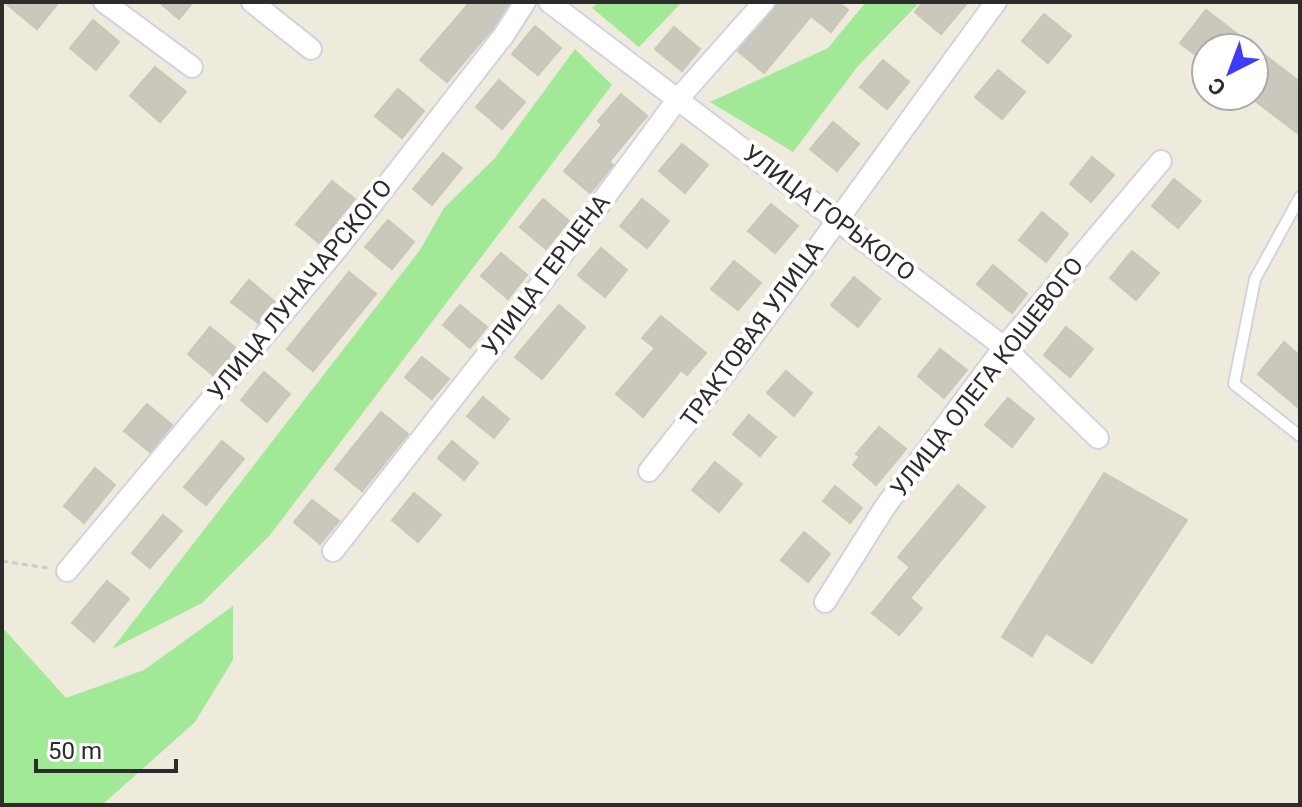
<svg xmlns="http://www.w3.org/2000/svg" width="1302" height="807" font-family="Roboto,sans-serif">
  <rect width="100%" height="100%" fill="#eeebdd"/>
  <g fill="#a1e996">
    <path d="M599,2H682L639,47L592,8Z"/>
    <path d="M866,2H920L858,66L793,152L710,102L828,48Z"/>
    <path d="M575,49L612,85L270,535L202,603L112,649L420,250L444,208L495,158Z"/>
    <path d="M233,606V660L195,722L102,805H2V627L66,698L144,670Z"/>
  </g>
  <g fill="#cac7bc" stroke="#cac7b6" stroke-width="2">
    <path d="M4,2H59L37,29Z"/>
    <path d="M159,2H193L179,19Z"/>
    <path d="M470,2H510L493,28L447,82L420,60Z"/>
    <path d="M778,2H838L848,10L831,32L811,16L764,73L738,51Z"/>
    <path d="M923,2H968L941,34L915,12Z"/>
    <path d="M1206,10L1300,82V135L1254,100V48H1206V63L1180,43Z"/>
    <path d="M1044,14L1071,36L1048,63L1022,41Z"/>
    <path d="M93,20L119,42L96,70L70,48Z"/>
    <path d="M535,26L561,48L538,75L512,54Z"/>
    <path d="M674,27L700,49L682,71L655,49Z"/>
    <path d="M883,60L909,82L887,109L860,87Z"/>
    <path d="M155,67L186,92L160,122L130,96Z"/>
    <path d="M998,70L1025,92L1002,119L975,97Z"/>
    <path d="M499,80L525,102L502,129L476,107Z"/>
    <path d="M398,89L424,111L402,138L375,116Z"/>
    <path d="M621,94L647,116L609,162L613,165L590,193L564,171L602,125L598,121Z"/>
    <path d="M833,122L859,144L837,171L810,149Z"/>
    <path d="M682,144L708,165L685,193L659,171Z"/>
    <path d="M443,153L462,168L432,205L413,189Z"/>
    <path d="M1092,157L1114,175L1091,202L1070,184Z"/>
    <path d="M1174,179L1201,201L1178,228L1152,206Z"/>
    <path d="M332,181L355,199L319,243L296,224Z"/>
    <path d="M543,199L569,221L546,249L520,227Z"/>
    <path d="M642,199L669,221L647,248L620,226Z"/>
    <path d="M771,204L798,226L775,253L748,231Z"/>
    <path d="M1042,212L1068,234L1046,262L1019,240Z"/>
    <path d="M388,220L414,242L392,269L365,247Z"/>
    <path d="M601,248L627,270L605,297L578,275Z"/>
    <path d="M1132,251L1159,273L1136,300L1110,278Z"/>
    <path d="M501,253L527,275L508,299L481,276Z"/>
    <path d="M734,261L761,283L738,310L711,289Z"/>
    <path d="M993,265L1027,294L1012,313L977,284Z"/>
    <path d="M349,272L376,294L313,371L287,349Z"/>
    <path d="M854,277L880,299L858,327L831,305Z"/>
    <path d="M249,280L275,302L258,323L231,302Z"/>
    <path d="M460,305L487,327L470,348L443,325Z"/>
    <path d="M559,305L585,327L542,379L515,357Z"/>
    <path d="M661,316L706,353L687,375L681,370L643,417L616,394L655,348L642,338Z"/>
    <path d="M210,327L237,349L214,376L188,354Z"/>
    <path d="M1066,327L1093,349L1070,377L1044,355Z"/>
    <path d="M1284,342L1300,356V409L1258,374Z"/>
    <path d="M940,349L967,370L944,398L918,376Z"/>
    <path d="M422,357L449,379L432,399L405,377Z"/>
    <path d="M786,371L812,393L794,416L767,393Z"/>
    <path d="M264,372L290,394L267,422L241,400Z"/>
    <path d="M483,397L509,419L494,438L467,416Z"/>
    <path d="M1008,398L1034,419L1012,447L985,425Z"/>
    <path d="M147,404L172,425L150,452L124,431Z"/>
    <path d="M381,412L408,434L362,491L335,469Z"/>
    <path d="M749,415L776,437L760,456L733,434Z"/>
    <path d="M879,427L906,449L876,485L853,465L860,457L856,454Z"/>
    <path d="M222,441L244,459L206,505L184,487Z"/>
    <path d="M452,441L478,463L464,480L438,458Z"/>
    <path d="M715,462L742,484L719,512L692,490Z"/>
    <path d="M95,468L115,485L84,523L64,506Z"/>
    <path d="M1104,473L1187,520L1092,663L1046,633L1032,656L1002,637Z"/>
    <path d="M958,485L985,507L910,598L922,608L899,635L872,613L910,567L898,557Z"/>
    <path d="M835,486L862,508L850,523L823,501Z"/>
    <path d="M414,493L441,515L418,542L392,520Z"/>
    <path d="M312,500L339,521L320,544L294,522Z"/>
    <path d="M163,515L182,531L150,568L132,553Z"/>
    <path d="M804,532L830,554L808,582L781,560Z"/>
    <path d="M107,581L129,599L94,642L72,623Z"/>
  </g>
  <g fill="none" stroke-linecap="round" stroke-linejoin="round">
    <defs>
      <path id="lane" d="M1300,197L1255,279L1234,384L1300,436"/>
      <g id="street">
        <path d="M104,2L192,67"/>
        <path d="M252,2L311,49"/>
        <path d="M549,2L1004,347L1098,438"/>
        <path d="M649,471C770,319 880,159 996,2"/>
        <path d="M333,551L508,328L677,100L764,2"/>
        <path d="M67,571L337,249L504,35L525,2"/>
        <path d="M825,602L885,507L1004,347L1161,161"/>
      </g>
    </defs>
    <use href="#lane" stroke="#d2d2e5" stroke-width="14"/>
    <use href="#street" stroke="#d2d2e5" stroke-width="24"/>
    <path stroke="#ccc" stroke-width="3" stroke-dasharray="6 4" stroke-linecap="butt" d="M2,561L48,568"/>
    <use href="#lane" stroke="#fff" stroke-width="10"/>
    <use href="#street" stroke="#fff" stroke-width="20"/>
  </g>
  <g text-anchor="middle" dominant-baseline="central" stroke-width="8" stroke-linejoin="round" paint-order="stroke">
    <g font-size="24" fill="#2c2c2c" stroke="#fff">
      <text transform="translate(829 213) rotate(37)">УЛИЦА ГОРЬКОГО</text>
      <text transform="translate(546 275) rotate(-53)">УЛИЦА ГЕРЦЕНА</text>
      <text transform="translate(300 290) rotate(-51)">УЛИЦА ЛУНАЧАРСКОГО</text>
      <text transform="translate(752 334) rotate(-54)">ТРАКТОВАЯ УЛИЦА</text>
      <text transform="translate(987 377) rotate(-52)">УЛИЦА ОЛЕГА КОШЕВОГО</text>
    </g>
  </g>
  <rect width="1302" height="807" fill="none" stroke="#2c2c2c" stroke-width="8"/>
  <g transform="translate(1230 72) rotate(222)"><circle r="38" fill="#ffffff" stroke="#ababab" stroke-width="2"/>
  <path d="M0-6L14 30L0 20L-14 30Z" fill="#3e3aff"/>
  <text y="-12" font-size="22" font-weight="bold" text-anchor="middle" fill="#2c2c2c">С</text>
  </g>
  <path d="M36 759v12h140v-12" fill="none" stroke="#2c2c2c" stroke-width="4"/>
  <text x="48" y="759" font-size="24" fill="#2c2c2c" stroke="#ffffff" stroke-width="6" paint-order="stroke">50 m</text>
</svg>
